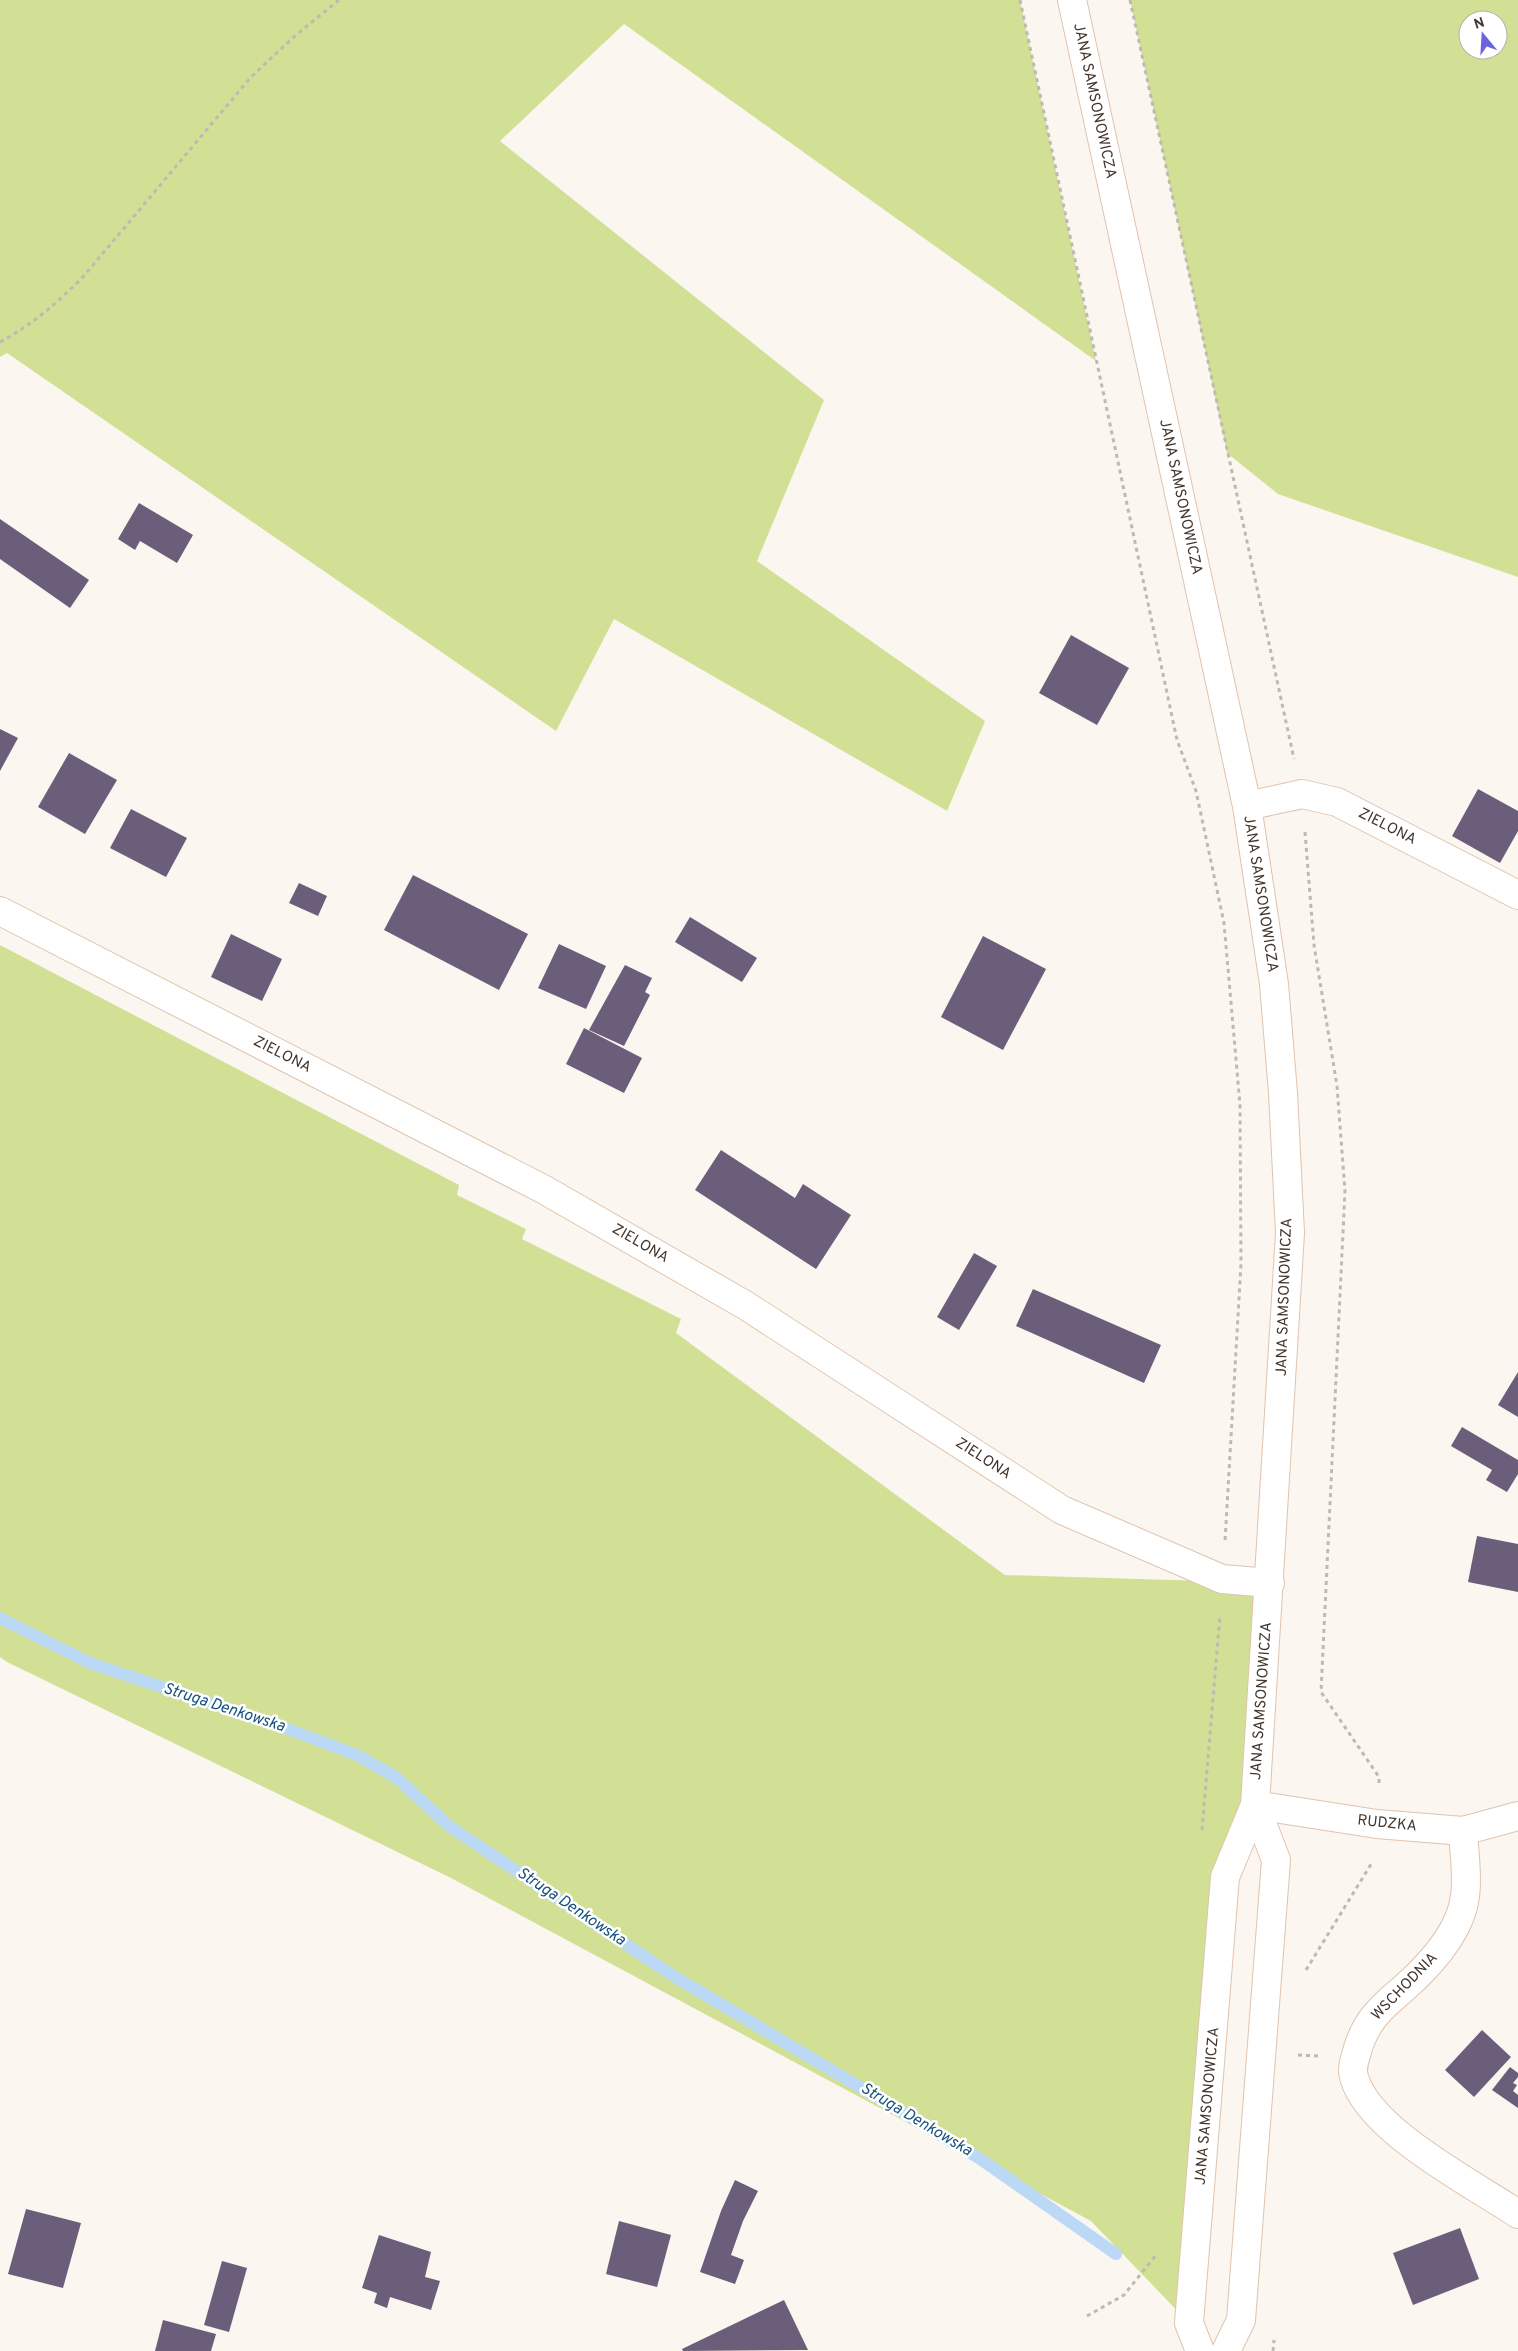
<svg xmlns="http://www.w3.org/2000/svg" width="1518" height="2351" font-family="Overpass,sans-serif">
  <rect width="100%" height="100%" fill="#fcf6f1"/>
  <g fill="#d2e096" fill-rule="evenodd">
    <path d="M0,0H1020L1096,361L624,24L500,141L824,400L757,561L985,721L947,811L614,619L556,731L7,353L0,357Z"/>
    <path d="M1130,0H1518V577L1278,494L1227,453ZM1468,20H1498V50H1468Z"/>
    <path d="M0,945L459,1185L457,1195L526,1229L522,1239L681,1319L676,1333L1005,1575L1270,1583L1255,1805L1225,1877L1189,2323L1091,2221L451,1878L7,1662L0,1657Z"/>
  </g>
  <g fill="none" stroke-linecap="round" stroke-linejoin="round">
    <path stroke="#bbd9f5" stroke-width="12" d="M0,1618L90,1663L285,1728L357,1755L397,1778L449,1826L672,1975L979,2158L1116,2254"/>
  </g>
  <g fill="#6a5e7a">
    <path d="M139,503L193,535L177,563L140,541L135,550L118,539Z"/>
    <path d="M0,519L89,580L70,608L0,559Z"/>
    <path d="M1071,635L1129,668L1097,725L1039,693Z"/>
    <path d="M0,729L18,738L0,771Z"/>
    <path d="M69,753L117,780L85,834L38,807Z"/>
    <path d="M1478,789L1518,811V831L1500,863L1452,836Z"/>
    <path d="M131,809L187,838L166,877L110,848Z"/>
    <path d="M413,875L528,934L499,990L384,930Z"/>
    <path d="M299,883L327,896L318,916L289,903Z"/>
    <path d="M690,917L757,958L742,982L675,942Z"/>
    <path d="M231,934L282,959L262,1001L211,977Z"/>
    <path d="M983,936L1046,969L1003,1050L941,1017Z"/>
    <path d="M559,944L606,966L586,1009L538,988Z"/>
    <path d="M625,965L652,978L645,992L650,995L624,1046L589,1030Z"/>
    <path d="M584,1028L642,1058L624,1093L566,1064Z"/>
    <path d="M721,1150L795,1198L803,1184L851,1215L816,1269L695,1190Z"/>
    <path d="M974,1253L997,1266L959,1330L937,1317Z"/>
    <path d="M1033,1289L1161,1345L1144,1383L1016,1326Z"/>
    <path d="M1518,1372V1417L1498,1405Z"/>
    <path d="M1462,1427L1518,1460V1474L1507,1492L1486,1480L1492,1470L1451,1446Z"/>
    <path d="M1477,1536L1518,1544V1592L1468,1582Z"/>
    <path d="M1482,2030L1511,2057L1474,2097L1445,2070Z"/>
    <path d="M1510,2067L1518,2073V2077L1513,2083L1517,2085L1513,2091L1518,2095V2108L1492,2090Z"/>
    <path d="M735,2180L758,2191L743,2221L731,2255L744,2260L735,2284L700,2272L721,2211Z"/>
    <path d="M26,2209L81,2223L63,2288L8,2274Z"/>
    <path d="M619,2221L671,2235L657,2287L606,2274Z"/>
    <path d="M1460,2228L1479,2279L1413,2305L1393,2253Z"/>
    <path d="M379,2235L431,2252L425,2277L440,2281L431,2310L390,2297L387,2308L374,2303L377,2293L362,2288Z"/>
    <path d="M222,2261L247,2268L229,2332L204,2325Z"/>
    <path d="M784,2300L808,2350L683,2351L682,2349Z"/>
    <path d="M163,2320L216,2334L211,2351H155Z"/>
  </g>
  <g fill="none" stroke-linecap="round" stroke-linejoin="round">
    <defs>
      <g id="street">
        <path d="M1247,806L1302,794L1337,802L1518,895"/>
        <path d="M0,911L543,1189L745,1305L1062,1510L1222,1579L1270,1583"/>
        <path d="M1463,1831C1464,1852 1468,1875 1465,1896C1461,1932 1429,1966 1403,1989C1379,2009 1364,2023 1356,2055C1354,2061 1352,2071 1354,2077C1368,2130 1473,2184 1518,2214"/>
      </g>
      <g id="secondary">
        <path d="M1072,0L1247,806L1274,984L1283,1093L1290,1233L1255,1805L1225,1877L1189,2323L1200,2351"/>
        <path d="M1255,1805L1377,1824L1463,1831L1518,1816"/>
        <path d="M1226,2351L1241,2320L1276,1860L1255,1805"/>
      </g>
    </defs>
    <use href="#street" stroke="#e1c3ac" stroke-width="30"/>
    <use href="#secondary" stroke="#e1c3ac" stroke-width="30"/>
    <g stroke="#c0b8b2" stroke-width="3" stroke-dasharray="4 4" stroke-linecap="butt">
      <path d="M1020,0L1177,740L1196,791L1224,923L1240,1105L1241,1264L1225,1541"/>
      <path d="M1130,0L1294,759"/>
      <path d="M0,342C32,325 57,303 83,277L251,77L296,35L339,0"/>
      <path d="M1305,832L1314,945L1337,1086L1345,1191L1321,1692L1379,1777V1787"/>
      <path d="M1202,1830L1220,1615"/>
      <path d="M1306,1970L1373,1861"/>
      <path d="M1298,2055L1319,2056"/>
      <path d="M1087,2316L1124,2295L1156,2255"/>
      <path d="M1273,2351L1274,2340"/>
    </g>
    <use href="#street" stroke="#fff" stroke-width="28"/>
    <use href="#secondary" stroke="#fff" stroke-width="28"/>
  </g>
  <g text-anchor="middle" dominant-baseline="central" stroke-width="5" stroke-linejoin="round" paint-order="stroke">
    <g font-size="15" fill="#42362d" stroke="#fff">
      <text transform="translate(1094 101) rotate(78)">JANA SAMSONOWICZA</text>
      <text transform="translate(1180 497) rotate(78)">JANA SAMSONOWICZA</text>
      <text transform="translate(1387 827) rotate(27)">ZIELONA</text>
      <text transform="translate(1260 894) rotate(81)">JANA SAMSONOWICZA</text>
      <text transform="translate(282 1055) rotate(27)">ZIELONA</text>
      <text transform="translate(640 1244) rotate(30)">ZIELONA</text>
      <text transform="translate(1285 1297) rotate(-88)">JANA SAMSONOWICZA</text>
      <text transform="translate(983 1459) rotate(33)">ZIELONA</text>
      <text transform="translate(1262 1701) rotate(-86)">JANA SAMSONOWICZA</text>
      <text transform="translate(1387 1824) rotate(6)">RUDZKA</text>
      <text transform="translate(1405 1987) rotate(-46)">WSCHODNIA</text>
      <text transform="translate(1208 2106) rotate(-85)">JANA SAMSONOWICZA</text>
    </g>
    <g font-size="16" font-style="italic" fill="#17527e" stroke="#fff">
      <text transform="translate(224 1708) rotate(18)">Struga Denkowska</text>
      <text transform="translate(571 1907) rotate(34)">Struga Denkowska</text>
      <text transform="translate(916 2120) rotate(31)">Struga Denkowska</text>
    </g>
  </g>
  <g transform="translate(1483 35) rotate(342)"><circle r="24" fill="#ffffff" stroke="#b3afab"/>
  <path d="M0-4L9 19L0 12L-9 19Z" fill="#6a64de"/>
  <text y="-8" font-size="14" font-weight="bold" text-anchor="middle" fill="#42362d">N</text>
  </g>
</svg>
